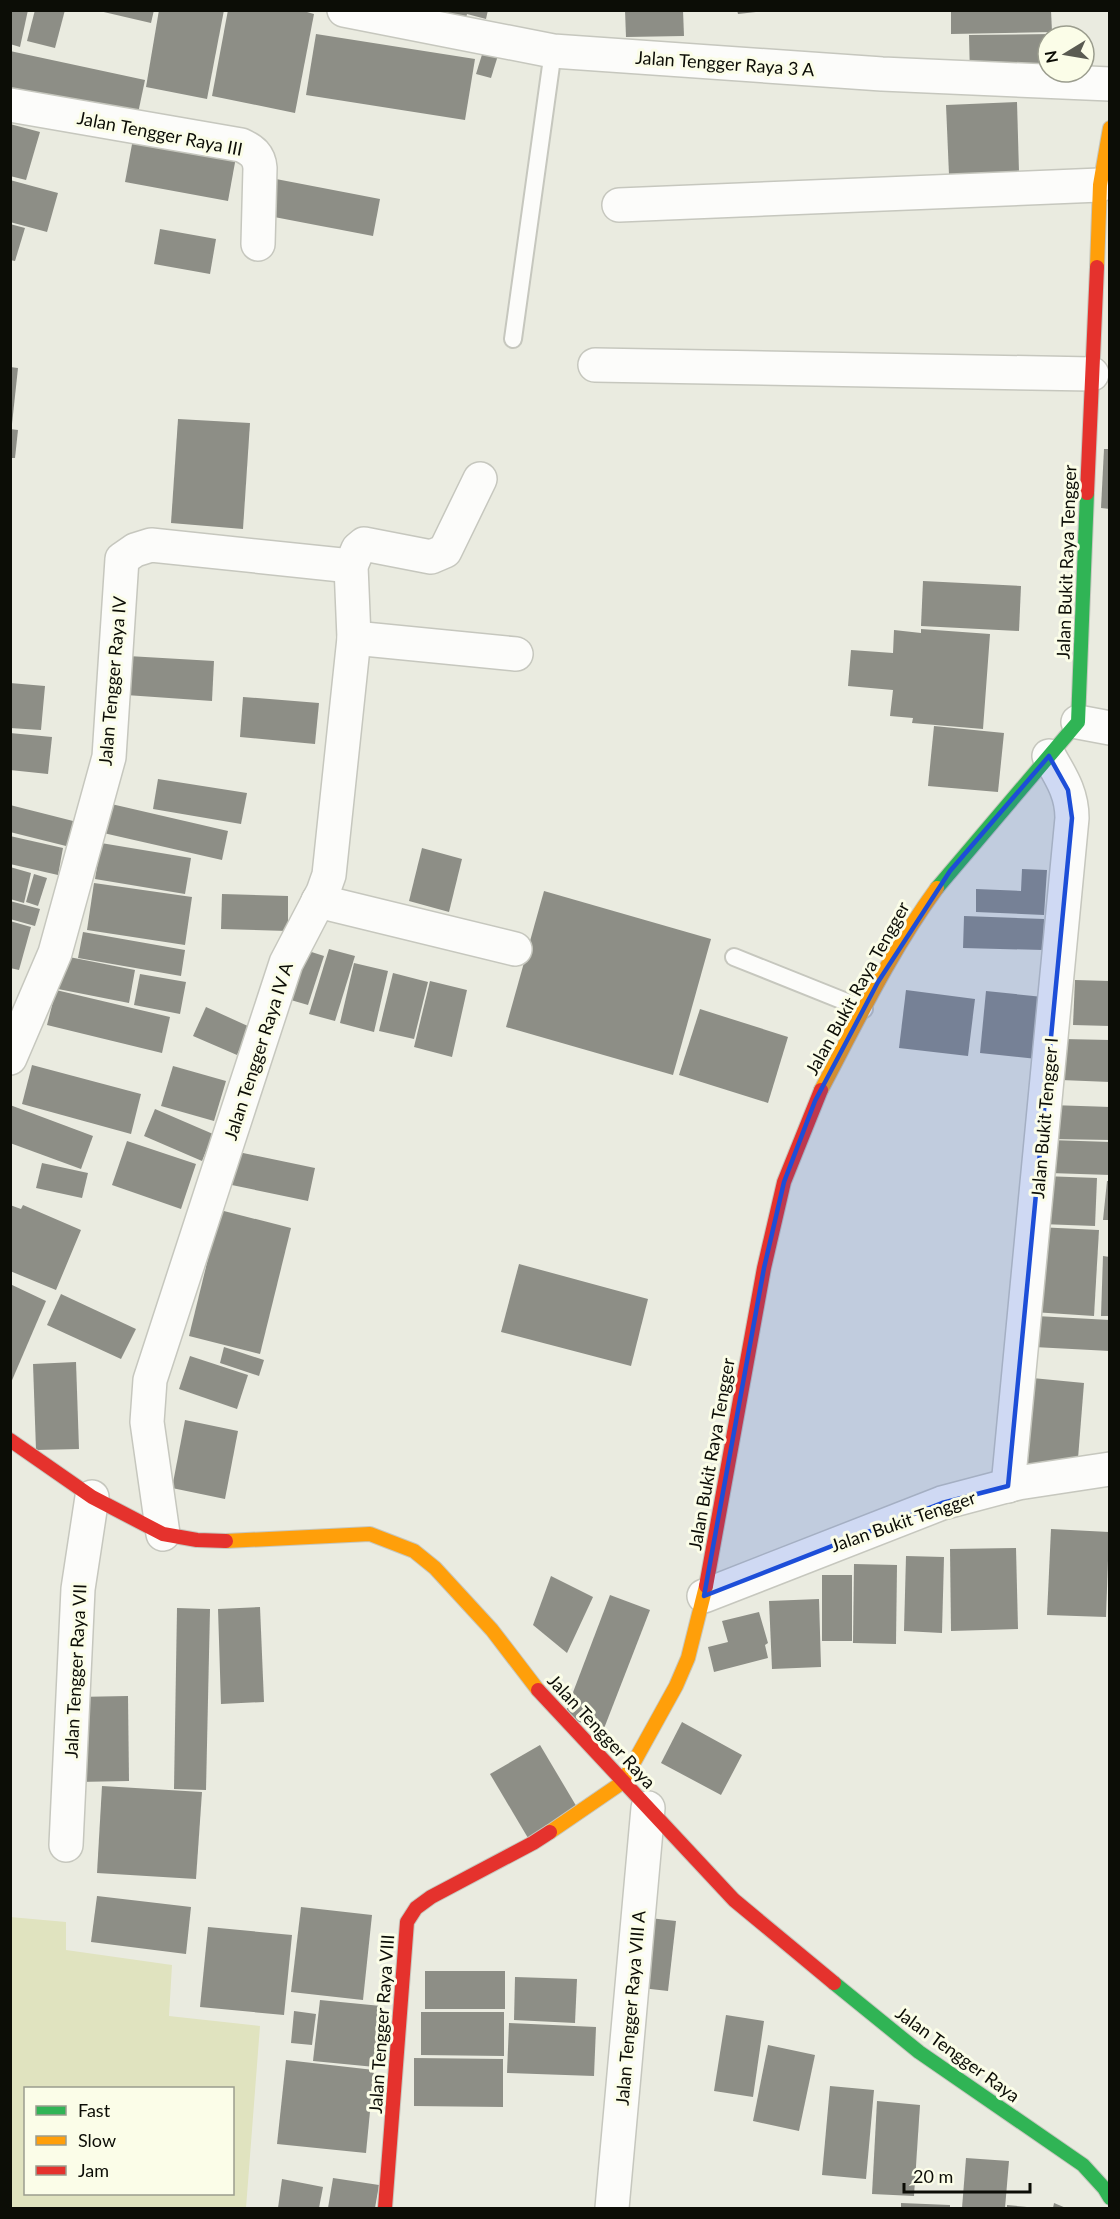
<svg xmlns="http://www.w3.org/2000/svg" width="1120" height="2219" font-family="Lato,sans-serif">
  <rect width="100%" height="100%" fill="#eaebe0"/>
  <path fill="#e0e3bf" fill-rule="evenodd" d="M10,1917L66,1922V1950L172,1965L169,2016L260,2026L246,2208H11ZM26,2088H232V2194H26Z"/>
  <g fill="#8d8e86">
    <path d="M10,10H28L20,47L10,44Z"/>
    <path d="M35,10H65L55,48L27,41Z"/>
    <path d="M95,10H154L151,23Z"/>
    <path d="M159,10H224L207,99L146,87Z"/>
    <path d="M228,10H300L314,14L295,113L212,96Z"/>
    <path d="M446,10H488L486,19L467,14L463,31L442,25Z"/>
    <path d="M625,10H683L684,36L626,37Z"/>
    <path d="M737,10H756V12L738,14Z"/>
    <path d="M951,10H1051L1052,32L951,34Z"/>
    <path d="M316,34L475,59L465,120L306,95Z"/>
    <path d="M1053,34V36H1048V72L970,77L969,35Z"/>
    <path d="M484,48L499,52L491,78L476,74Z"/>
    <path d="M10,51L145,80L137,118L10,91Z"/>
    <path d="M1017,102L1019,172L949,175L946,105Z"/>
    <path d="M10,124L40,132L26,180L10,176Z"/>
    <path d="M133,139L236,157L228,201L125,182Z"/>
    <path d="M276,179L380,199L373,236L269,216Z"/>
    <path d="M10,180L58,193L47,232L10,222Z"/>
    <path d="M10,224L25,228L15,261L10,260Z"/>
    <path d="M160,229L216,239L210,274L154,264Z"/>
    <path d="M10,367L18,368L12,424H10Z"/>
    <path d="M178,419L250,423L243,529L171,523Z"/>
    <path d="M10,429L18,430L15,458H10Z"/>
    <path d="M1104,449H1110V509L1101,508Z"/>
    <path d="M923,581L1021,586L1019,631L921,626Z"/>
    <path d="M921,629L990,634L983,729L912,723L913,718L890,716L893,690L848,686L851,650L893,653L894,630L921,633Z"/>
    <path d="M128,656L214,661L212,701L126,695Z"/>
    <path d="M10,683L45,686L41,730L10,728Z"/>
    <path d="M243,697L319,703L315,744L240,737Z"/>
    <path d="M934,726L1004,733L998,792L928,786Z"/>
    <path d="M10,733L52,737L48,774L10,770Z"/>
    <path d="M158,779L247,793L241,824L153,809Z"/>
    <path d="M107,803L228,831L222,860L99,832Z"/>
    <path d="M10,805L77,822L70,847L10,832Z"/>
    <path d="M10,836L63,848L58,875L10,864Z"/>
    <path d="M101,843L191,858L185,894L95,879Z"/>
    <path d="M422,848L462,859L449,912L409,901Z"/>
    <path d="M10,867L31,873L24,903L10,899Z"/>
    <path d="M1022,869L1047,870L1044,915L976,912V889L1021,891Z"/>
    <path d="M34,874L47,878L38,906L26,902Z"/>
    <path d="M94,883L192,897L185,945L87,930Z"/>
    <path d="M544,891L711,939L673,1075L506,1027Z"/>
    <path d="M222,894L288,896V931L221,929Z"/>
    <path d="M10,901L40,909L35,926L10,919Z"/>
    <path d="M964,916L1044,919L1043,950L963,948Z"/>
    <path d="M10,921L31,927L19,970L10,968Z"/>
    <path d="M83,932L185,950L181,976L78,958Z"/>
    <path d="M299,948L324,956L308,1005L284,998Z"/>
    <path d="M329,949L355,956L335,1021L309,1014Z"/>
    <path d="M64,956L135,970L129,1003L58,989Z"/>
    <path d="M354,963L388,971L374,1032L340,1023Z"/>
    <path d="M393,973L428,982L414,1039L379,1031Z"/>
    <path d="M140,974L186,982L180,1014L134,1005Z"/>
    <path d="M1075,980L1110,981V1026L1073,1025Z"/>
    <path d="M430,981L467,990L452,1057L414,1047Z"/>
    <path d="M56,990L170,1017L162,1053L47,1025Z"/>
    <path d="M906,990L975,999L968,1056L899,1048Z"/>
    <path d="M986,991L1043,997L1037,1059L980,1053Z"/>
    <path d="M206,1007L250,1027L237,1055L193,1036Z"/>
    <path d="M700,1009L788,1037L768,1103L679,1075Z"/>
    <path d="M1063,1039L1110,1040V1082L1061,1080Z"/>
    <path d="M32,1065L141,1094L131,1134L22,1104Z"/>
    <path d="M173,1066L226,1081L214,1121L161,1106Z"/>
    <path d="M10,1105L93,1136L81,1169L10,1143Z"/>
    <path d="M1051,1105L1110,1107V1140L1051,1139Z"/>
    <path d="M155,1109L213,1134L202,1161L144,1136Z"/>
    <path d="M1050,1140L1110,1142V1175L1050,1173Z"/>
    <path d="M127,1141L196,1164L181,1209L112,1185Z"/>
    <path d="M229,1150L315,1168L308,1201L222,1183Z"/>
    <path d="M42,1163L88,1173L82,1198L36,1188Z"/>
    <path d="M1043,1176L1097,1178L1095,1226L1041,1224Z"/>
    <path d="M1107,1181H1110V1220H1103Z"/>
    <path d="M10,1205L21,1209L23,1205L81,1230L56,1290L10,1271Z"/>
    <path d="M220,1210L291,1228L260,1354L189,1336Z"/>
    <path d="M1037,1227L1099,1230L1094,1316L1033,1312Z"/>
    <path d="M1103,1256L1110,1257V1316H1101Z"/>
    <path d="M519,1264L648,1299L631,1366L501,1332Z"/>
    <path d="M10,1284L46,1301L10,1385Z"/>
    <path d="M61,1294L136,1329L121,1359L47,1325Z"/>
    <path d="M1036,1316L1110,1320V1351L1034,1347Z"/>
    <path d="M224,1347L264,1360L259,1376L220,1363Z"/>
    <path d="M190,1356L248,1375L237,1409L179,1389Z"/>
    <path d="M76,1362L79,1449L36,1450L33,1364Z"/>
    <path d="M1022,1377L1084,1383L1077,1471L1015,1466Z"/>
    <path d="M185,1420L238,1431L225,1499L172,1488Z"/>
    <path d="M1051,1529L1109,1532L1106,1617L1047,1615Z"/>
    <path d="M1016,1548L1018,1629L951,1631L950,1549Z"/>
    <path d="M906,1556L944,1557L942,1633L904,1631Z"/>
    <path d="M854,1564L897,1565L896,1644L853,1643Z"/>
    <rect x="822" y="1575" width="30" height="66"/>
    <path d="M551,1576L593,1597L567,1653L533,1625Z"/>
    <path d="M610,1595L650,1610L603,1731L564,1716Z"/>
    <path d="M819,1599L821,1667L772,1669L769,1601Z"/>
    <path d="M260,1607L264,1702L221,1704L218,1609Z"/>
    <path d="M177,1608L210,1609L206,1790L174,1789Z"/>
    <path d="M759,1612L768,1643L765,1645L768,1658L714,1672L708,1647L728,1642L722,1621Z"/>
    <path d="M128,1696L129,1781L77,1782L76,1697Z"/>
    <path d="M682,1722L742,1755L721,1795L661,1763Z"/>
    <path d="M540,1745L578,1809L528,1838L490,1774Z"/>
    <path d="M102,1786L202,1792L196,1879L97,1873Z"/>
    <path d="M97,1896L191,1907L186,1954L91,1942Z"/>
    <path d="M301,1907L372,1915L363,2000L291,1992Z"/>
    <path d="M641,1917L676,1921L668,1991L633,1987Z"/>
    <path d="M208,1927L292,1935L284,2015L200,2007Z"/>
    <rect x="425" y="1971" width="80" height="38"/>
    <path d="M515,1977L577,1979L575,2023L514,2020Z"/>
    <path d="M320,2000L381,2006L375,2067L313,2061Z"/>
    <path d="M294,2011L316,2014L312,2045L291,2043Z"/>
    <path d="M421,2012H504V2056L421,2055Z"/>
    <path d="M726,2015L764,2021L753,2097L714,2091Z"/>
    <path d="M509,2023L596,2027L594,2076L507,2073Z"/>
    <path d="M768,2045L815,2055L799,2131L753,2121Z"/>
    <path d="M414,2058L503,2059V2107L414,2106Z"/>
    <path d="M286,2060L374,2070L366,2153L277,2144Z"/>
    <path d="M830,2086L874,2090L866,2179L822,2175Z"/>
    <path d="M877,2101L920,2105L914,2196L872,2194Z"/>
    <path d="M966,2158L1009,2161L1005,2208H962Z"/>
    <path d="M333,2178L379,2185L375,2208H328Z"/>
    <path d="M282,2179L323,2187L319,2208H278Z"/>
    <path d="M901,2203L950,2205V2208H901Z"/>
    <path d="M1054,2203L1066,2208H1053Z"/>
    <path d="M1007,2205L1027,2207V2208H1007Z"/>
  </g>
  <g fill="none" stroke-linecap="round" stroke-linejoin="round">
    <defs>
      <g id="lane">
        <path d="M513,339L553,51"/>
        <path d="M734,957L864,1009"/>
      </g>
      <g id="street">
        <path d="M344,10L553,51L882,74L1110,84"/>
        <path d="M10,105L241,145C252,150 259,155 260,168L258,244"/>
        <path d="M619,205L1100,185"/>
        <path d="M595,365L1092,374"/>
        <path d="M354,638L516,654"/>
        <path d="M1078,722L1110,728"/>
        <path d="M318,901L515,949"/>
        <path d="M10,1058L55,953L109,757L122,559L135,550L151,545L351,566"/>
        <path d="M1008,1486L1072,818C1072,793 1061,777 1049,756"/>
        <path d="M163,1534L147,1422L150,1380L286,963L323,892L329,875L354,638L351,566L358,549L364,544L431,557L445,551L480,479"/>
        <path d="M704,1596L942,1503L1018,1483L1110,1469"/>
        <path d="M66,1845L78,1589L92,1497"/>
        <path d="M612,2208L648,1808"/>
      </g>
      <g id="fast">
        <path d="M937,888L1078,722L1087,493"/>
        <path d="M834,1983L919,2052L1083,2165L1104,2188L1110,2198"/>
      </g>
      <g id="slow">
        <path d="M1097,267L1100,185L1110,128"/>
        <path d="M821,1090C857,1022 891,951 937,888"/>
        <path d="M226,1541L370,1534L414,1551L435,1568L492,1630L538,1690"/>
        <path d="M550,1832L623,1782L676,1686L688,1658L706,1586"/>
      </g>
      <g id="jam">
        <path d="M1087,493L1097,267"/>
        <path d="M10,1440L92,1497L163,1534L197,1540L226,1541"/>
        <path d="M706,1586L764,1268L784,1182L821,1090"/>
        <path d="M538,1690L734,1900L834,1983"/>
        <path d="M385,2208L407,1922L416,1908L431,1897L533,1843L550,1832"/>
      </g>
    </defs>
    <use href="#lane" stroke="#c6c7be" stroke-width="20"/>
    <use href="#street" stroke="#c6c7be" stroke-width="36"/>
    <use href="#fast" stroke="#c6c7be" stroke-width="16"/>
    <use href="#slow" stroke="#c6c7be" stroke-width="16"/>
    <use href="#jam" stroke="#c6c7be" stroke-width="16"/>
    <use href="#lane" stroke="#fcfcfa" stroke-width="16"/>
    <use href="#street" stroke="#fcfcfa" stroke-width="33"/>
    <use href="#fast" stroke="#30b455" stroke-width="14"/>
    <use href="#slow" stroke="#ff9f0a" stroke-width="14"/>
    <use href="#jam" stroke="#e5322d" stroke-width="14"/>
  </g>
  <path fill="#1d4ed8" fill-opacity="0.2" stroke="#1d4ed8" stroke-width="4.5" stroke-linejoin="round" d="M1049,756L1068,790L1072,818L1008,1486L942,1503L704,1596L764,1268L784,1182L815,1101L878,982L950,871Z"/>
  <g text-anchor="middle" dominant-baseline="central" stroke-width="6" stroke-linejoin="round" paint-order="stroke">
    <g font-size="18" fill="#0c0d06" stroke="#fbfde8">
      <text transform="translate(725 63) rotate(4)">Jalan Tengger Raya 3 A</text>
      <text transform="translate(160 133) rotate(11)">Jalan Tengger Raya III</text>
      <text transform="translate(1066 562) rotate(-88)">Jalan Bukit Raya Tengger</text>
      <text transform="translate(112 681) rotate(-85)">Jalan Tengger Raya IV</text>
      <text transform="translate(857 988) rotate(-61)">Jalan Bukit Raya Tengger</text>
      <text transform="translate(258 1051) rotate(-72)">Jalan Tengger Raya IV A</text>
      <text transform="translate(1044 1118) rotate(-85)">Jalan Bukit Tengger I</text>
      <text transform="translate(711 1454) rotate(-80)">Jalan Bukit Raya Tengger</text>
      <text transform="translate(903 1521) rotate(-19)">Jalan Bukit Tengger</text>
      <text transform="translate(75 1671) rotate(-87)">Jalan Tengger Raya VII</text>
      <text transform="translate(602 1731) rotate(47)">Jalan Tengger Raya</text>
      <text transform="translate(630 2008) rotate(-85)">Jalan Tengger Raya VIII A</text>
      <text transform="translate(381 2024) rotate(-86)">Jalan Tengger Raya VIII</text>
      <text transform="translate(958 2054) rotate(36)">Jalan Tengger Raya</text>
    </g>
  </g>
  <rect width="1120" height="2219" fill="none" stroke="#0c0d06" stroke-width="24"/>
  <rect x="24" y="2087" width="210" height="108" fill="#fbfde8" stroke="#9b9d8e" stroke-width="1.5"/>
  <rect x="36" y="2106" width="30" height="9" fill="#30b455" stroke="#9b9d8e" stroke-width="1.5"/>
  <text x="78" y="2117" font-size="18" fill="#0c0d06">Fast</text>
  <rect x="36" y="2136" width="30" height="9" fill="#ff9f0a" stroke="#9b9d8e" stroke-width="1.5"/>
  <text x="78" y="2147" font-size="18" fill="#0c0d06">Slow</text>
  <rect x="36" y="2166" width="30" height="9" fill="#e5322d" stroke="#9b9d8e" stroke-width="1.5"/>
  <text x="78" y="2177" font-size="18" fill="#0c0d06">Jam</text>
  <g transform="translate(1066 54) rotate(259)"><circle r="28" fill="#fbfde8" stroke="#9b9d8e" stroke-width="1.5"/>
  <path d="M0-4.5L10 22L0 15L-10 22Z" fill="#5a5b52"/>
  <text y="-9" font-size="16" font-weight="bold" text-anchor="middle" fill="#0c0d06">N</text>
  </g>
  <path d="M904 2183v9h126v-9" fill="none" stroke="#0c0d06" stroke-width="3"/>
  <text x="913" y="2183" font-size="18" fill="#0c0d06" stroke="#fbfde8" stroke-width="4.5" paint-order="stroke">20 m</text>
</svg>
